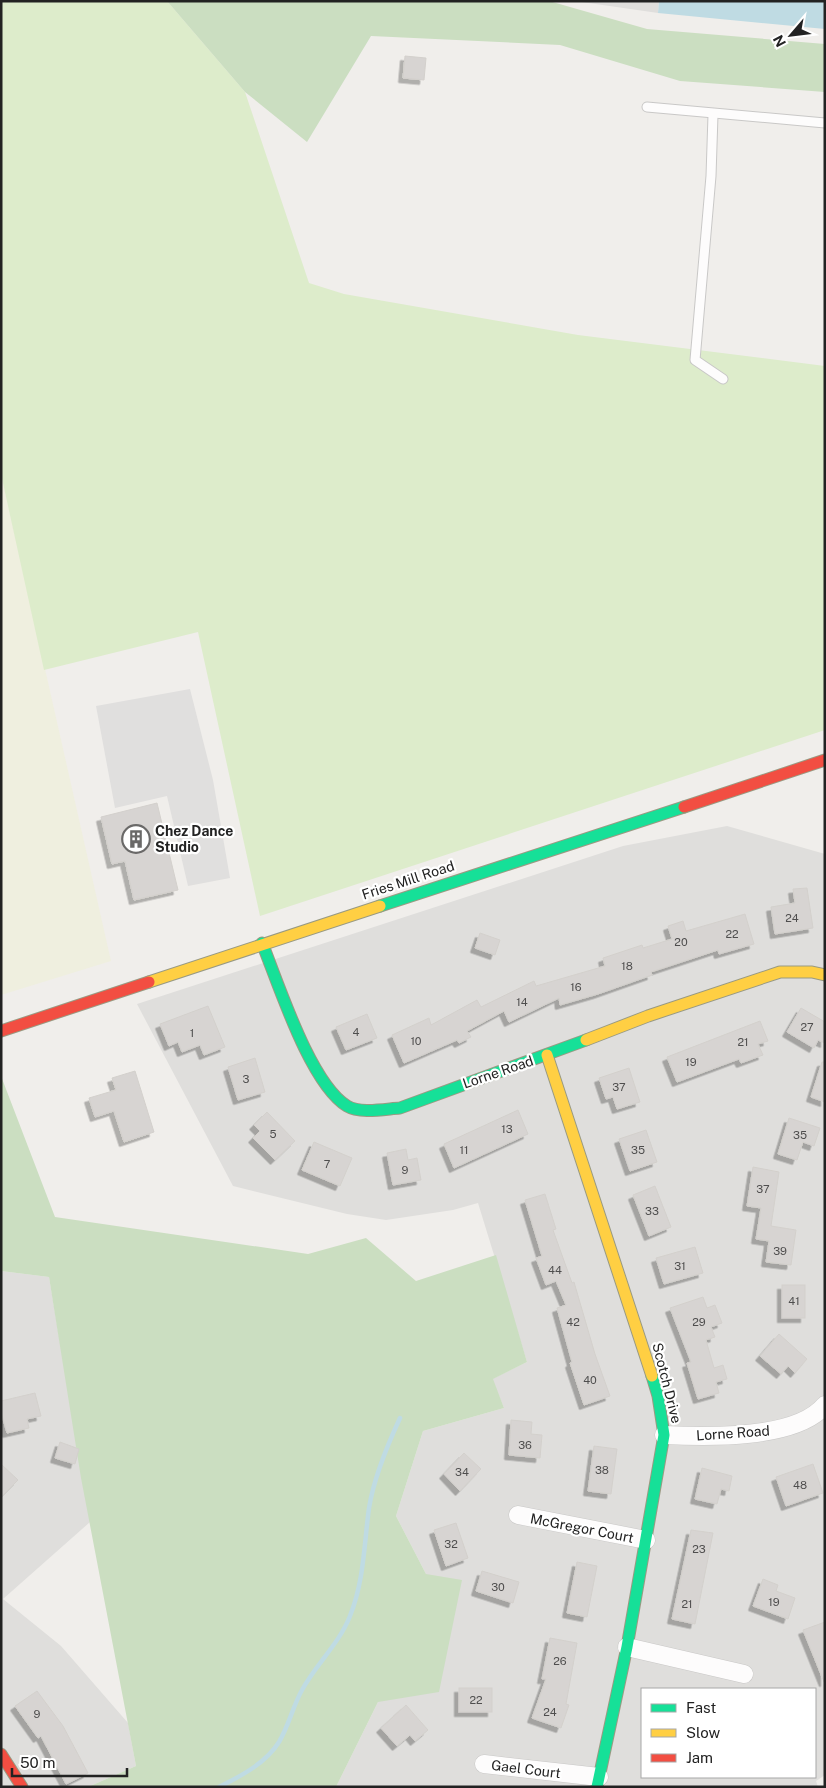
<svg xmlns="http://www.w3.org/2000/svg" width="826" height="1788" font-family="'Public Sans',sans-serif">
  <defs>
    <filter id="shadow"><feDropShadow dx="-4.5" dy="4.5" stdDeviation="0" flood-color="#0004"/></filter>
  </defs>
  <rect width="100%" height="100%" fill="#f0eeeb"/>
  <g fill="#dfdedc" fill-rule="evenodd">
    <path d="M575,1H659L658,13Z"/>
    <path d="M727,826L825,854V1775L816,1781L818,1787H336L378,1702L426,1574L396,1516L423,1431L504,1408L492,1379L527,1362L478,1203L453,1210L386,1220L347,1214L233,1186L137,1004L623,846ZM642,1689H815V1777H642Z"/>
    <path d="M1,1271L49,1277L90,1522L3,1599L61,1646L128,1723L136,1766L88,1787H1Z"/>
  </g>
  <path fill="#efefdf" d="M1,474L111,961L1,995Z"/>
  <path fill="#ddeccb" d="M1,1H167L245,92L309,283L344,294L578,335L825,366V730L260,916L198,632L44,670L1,474Z"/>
  <g fill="#cbdec1">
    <path d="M167,1H549L647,29L825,44V92L680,81L560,45L371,36L307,142L245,92Z"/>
    <path d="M1,1076L55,1217L308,1254L366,1238L416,1281L496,1255L527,1362L493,1379L504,1408L423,1431L396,1516L426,1574L462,1580L439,1692L378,1702L336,1787H88L136,1766L81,1478L49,1277L1,1271Z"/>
  </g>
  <path fill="#e0dfde" d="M190,689L213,780L230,878L188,886L167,796L115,808L96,706Z"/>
  <path fill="#bfdbe3" d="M659,1H825V29L658,13Z"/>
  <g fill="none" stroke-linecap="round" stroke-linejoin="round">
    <path stroke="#bfdbe3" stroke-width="4.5" d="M219,1787C241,1776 266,1763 279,1742C289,1725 293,1706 302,1690C316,1664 339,1644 350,1616C364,1581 364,1545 369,1508C374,1477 387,1446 400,1418"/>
  </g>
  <g fill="#d7d4d2" stroke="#d3d0cc" filter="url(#shadow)">
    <path d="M405,56L426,58L424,80L403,78Z"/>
    <path d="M157,803L178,890L134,900L125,861L112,864L101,817Z"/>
    <path d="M807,888L813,928L775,934L771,907L795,903L793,889Z"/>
    <path d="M745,914L754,944L719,954L718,950L651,972L652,975L598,994L560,1005L559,998L509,1022L504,1011L467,1031L471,1037L459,1043L457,1040L404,1063L392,1035L429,1018L431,1025L477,1000L481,1007L534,981L536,986L605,966L603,958L642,945L643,948L672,939L668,926L683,921L686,931Z"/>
    <path d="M480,933L500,940L495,955L475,948Z"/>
    <path d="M208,1006L225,1047L204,1055L200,1045L182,1052L178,1042L169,1046L160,1024Z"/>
    <path d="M801,1008L825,1022V1043L818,1040L814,1048L787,1032Z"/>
    <path d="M367,1014L377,1038L346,1050L336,1027Z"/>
    <path d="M760,1021L768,1041L758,1044L763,1055L741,1063L739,1059L677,1082L667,1057Z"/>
    <path d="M255,1058L265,1092L238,1100L228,1067Z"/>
    <path d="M822,1062H825V1102L811,1097Z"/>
    <path d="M629,1068L640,1102L617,1109L613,1097L606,1099L599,1078Z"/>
    <path d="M135,1071L154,1132L124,1142L114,1111L95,1117L89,1098L116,1090L112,1078Z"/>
    <path d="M518,1110L528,1134L454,1168L444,1144Z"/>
    <path d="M267,1112L295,1141L275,1160L253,1138L260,1131L254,1125Z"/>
    <path d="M789,1118L820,1128L814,1146L803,1142L797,1160L778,1154Z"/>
    <path d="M646,1130L657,1162L630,1171L619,1139Z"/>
    <path d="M314,1142L352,1158L340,1186L302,1170Z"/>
    <path d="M406,1149L408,1160L417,1158L421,1180L393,1185L387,1153Z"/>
    <path d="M753,1167L779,1172L771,1226L796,1230L791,1265L766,1262L769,1241L756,1239L761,1208L747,1206Z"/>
    <path d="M655,1186L671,1227L649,1236L633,1195Z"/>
    <path d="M545,1194L556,1229L553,1230L572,1283L574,1282L595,1354L610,1396L584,1405L570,1363L572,1362L557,1308L566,1305L556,1281L546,1285L536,1258L542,1256L525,1200Z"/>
    <path d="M695,1247L703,1273L664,1284L656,1258Z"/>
    <rect x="782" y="1285" width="23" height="33"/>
    <path d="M703,1297L707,1308L715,1305L722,1323L711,1327L715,1337L706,1340L714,1368L723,1365L727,1379L716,1382L719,1393L698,1399L687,1363L691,1362L670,1308Z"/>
    <path d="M779,1334L807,1359L795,1373L788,1366L781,1374L760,1356Z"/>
    <path d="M35,1393L41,1416L27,1419L29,1428L7,1433L1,1412V1401Z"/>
    <path d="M511,1420L532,1422L531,1434L542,1435L540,1458L509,1455Z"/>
    <path d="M60,1442L79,1449L75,1464L55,1458Z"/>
    <path d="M594,1446L617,1449L611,1494L588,1491Z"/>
    <path d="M464,1453L481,1469L460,1491L444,1474Z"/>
    <path d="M1,1464L18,1480L1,1497Z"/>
    <path d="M813,1464L823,1493L786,1506L776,1477Z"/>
    <path d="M702,1468L732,1476L729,1491L721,1489L717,1504L695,1499Z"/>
    <path d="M456,1523L468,1558L446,1566L434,1530Z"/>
    <path d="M691,1530L713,1533L695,1624L672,1619Z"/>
    <path d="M577,1562L597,1566L587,1617L567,1613Z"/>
    <path d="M482,1571L519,1582L513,1603L476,1591Z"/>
    <path d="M763,1579L778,1585L776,1591L795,1598L788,1619L753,1606Z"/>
    <path d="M825,1622V1682H824L803,1630Z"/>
    <path d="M550,1638L577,1643L566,1704L569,1705L561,1728L532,1718L546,1679H542Z"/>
    <rect x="459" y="1688" width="33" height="24"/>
    <path d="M37,1691L63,1726L88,1773L66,1784L41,1736L38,1738L15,1706Z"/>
    <path d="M406,1705L428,1730L415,1741L410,1735L397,1746L381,1728Z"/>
  </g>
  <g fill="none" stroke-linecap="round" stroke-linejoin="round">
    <defs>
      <g id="lane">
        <path d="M647,107L825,123"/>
        <path d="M713,115L711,176L695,360L723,379"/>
      </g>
      <g id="street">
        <path d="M664,1435C706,1437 796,1440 825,1405"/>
        <path d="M518,1515L646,1540"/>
        <path d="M627,1647L744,1674"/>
        <path d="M484,1764L599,1777"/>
      </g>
      <g id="fast">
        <path d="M380,906L684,807"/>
        <path d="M262,943C279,985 310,1083 347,1106C360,1114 385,1109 400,1108L586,1040"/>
        <path d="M597,1787L627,1647L664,1435L658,1396L652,1376"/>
      </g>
      <g id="slow">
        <path d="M149,982L380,906"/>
        <path d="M586,1040L648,1016L780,972H812L825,975"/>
        <path d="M547,1055L652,1376"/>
      </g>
      <g id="jam">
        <path d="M684,807L825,760"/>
        <path d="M1,1031L149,982"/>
        <path d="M1,1754L22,1787"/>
      </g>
    </defs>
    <use href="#lane" stroke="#c9c8c7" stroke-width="11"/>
    <use href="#street" stroke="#c9c8c7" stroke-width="19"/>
    <use href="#fast" stroke="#999a82" stroke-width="13"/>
    <use href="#slow" stroke="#999a82" stroke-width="13"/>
    <use href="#jam" stroke="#999a82" stroke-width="13"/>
    <use href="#lane" stroke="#fdfcfc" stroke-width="9"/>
    <use href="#street" stroke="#fdfcfc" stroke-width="18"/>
    <use href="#fast" stroke="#16e098" stroke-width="11"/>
    <use href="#slow" stroke="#ffcf43" stroke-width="11"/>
    <use href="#jam" stroke="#f24e42" stroke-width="11"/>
  </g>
  <defs>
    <symbol id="building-ring" viewBox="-11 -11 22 22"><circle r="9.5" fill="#fff" stroke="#6a6968" stroke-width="1.5"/><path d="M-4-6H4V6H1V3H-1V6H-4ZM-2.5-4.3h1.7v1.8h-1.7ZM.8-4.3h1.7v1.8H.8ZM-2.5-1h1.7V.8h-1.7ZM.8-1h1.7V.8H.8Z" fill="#6a6968"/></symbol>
  </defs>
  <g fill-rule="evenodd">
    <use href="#building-ring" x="120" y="823" width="32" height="32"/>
  </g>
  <g text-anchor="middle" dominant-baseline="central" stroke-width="4.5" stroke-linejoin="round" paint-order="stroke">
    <g font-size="11" fill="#4f4e4e">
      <text x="792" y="918">24</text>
      <text x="732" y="934">22</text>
      <text x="681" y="942">20</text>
      <text x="627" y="966">18</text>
      <text x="576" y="987">16</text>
      <text x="522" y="1002">14</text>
      <text x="807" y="1027">27</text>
      <text x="356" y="1032">4</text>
      <text x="192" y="1033">1</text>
      <text x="416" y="1041">10</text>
      <text x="743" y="1042">21</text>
      <text x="691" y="1062">19</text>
      <text x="246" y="1079">3</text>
      <text x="619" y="1087">37</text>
      <text x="507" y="1129">13</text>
      <text x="273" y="1134">5</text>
      <text x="800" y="1135">35</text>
      <text x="464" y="1150">11</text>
      <text x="638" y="1150">35</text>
      <text x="327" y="1164">7</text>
      <text x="405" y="1170">9</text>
      <text x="763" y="1189">37</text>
      <text x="652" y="1211">33</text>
      <text x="780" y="1251">39</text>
      <text x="680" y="1266">31</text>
      <text x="555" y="1270">44</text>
      <text x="794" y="1301">41</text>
      <text x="573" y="1322">42</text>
      <text x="699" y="1322">29</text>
      <text x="590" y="1380">40</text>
      <text x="525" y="1445">36</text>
      <text x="602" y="1470">38</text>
      <text x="462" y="1472">34</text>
      <text x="800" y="1485">48</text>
      <text x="451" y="1544">32</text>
      <text x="699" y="1549">23</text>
      <text x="498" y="1587">30</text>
      <text x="774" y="1602">19</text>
      <text x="687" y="1604">21</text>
      <text x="560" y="1661">26</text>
      <text x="476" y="1700">22</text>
      <text x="550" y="1712">24</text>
      <text x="37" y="1714">9</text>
    </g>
    <g font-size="14" font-weight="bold" fill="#222" stroke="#fff" text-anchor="start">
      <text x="155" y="831">Chez Dance<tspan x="155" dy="16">Studio</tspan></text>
    </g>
    <g font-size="14" fill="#222" stroke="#fff">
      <text transform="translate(408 880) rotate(-18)">Fries Mill Road</text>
      <text transform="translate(498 1072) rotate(-19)">Lorne Road</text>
      <text transform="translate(667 1383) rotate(76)">Scotch Drive</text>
      <text transform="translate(733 1433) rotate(-4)">Lorne Road</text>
      <text transform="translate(582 1528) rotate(11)">McGregor Court</text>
      <text transform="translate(526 1769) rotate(7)">Gael Court</text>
    </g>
  </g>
  <rect width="826" height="1788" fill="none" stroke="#222222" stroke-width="5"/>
  <rect x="641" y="1688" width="175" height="90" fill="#ffffff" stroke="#a7a7a7"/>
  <rect x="651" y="1704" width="25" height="8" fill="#16e098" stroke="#a7a7a7"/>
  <text x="686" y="1713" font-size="15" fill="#222222">Fast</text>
  <rect x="651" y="1729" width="25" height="8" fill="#ffcf43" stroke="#a7a7a7"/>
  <text x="686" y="1738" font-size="15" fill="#222222">Slow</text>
  <rect x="651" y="1754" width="25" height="8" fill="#f24e42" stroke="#a7a7a7"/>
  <text x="686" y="1763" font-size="15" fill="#222222">Jam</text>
  <g transform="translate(791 35) rotate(242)" stroke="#ffffff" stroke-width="4" paint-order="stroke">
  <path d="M0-4L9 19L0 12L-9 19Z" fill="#222222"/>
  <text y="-8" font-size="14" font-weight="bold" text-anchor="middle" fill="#222222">N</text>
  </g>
  <path d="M12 1768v8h115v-8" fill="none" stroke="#222222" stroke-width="2.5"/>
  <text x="20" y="1768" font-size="15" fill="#222222" stroke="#ffffff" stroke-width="4" paint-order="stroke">50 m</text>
</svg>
